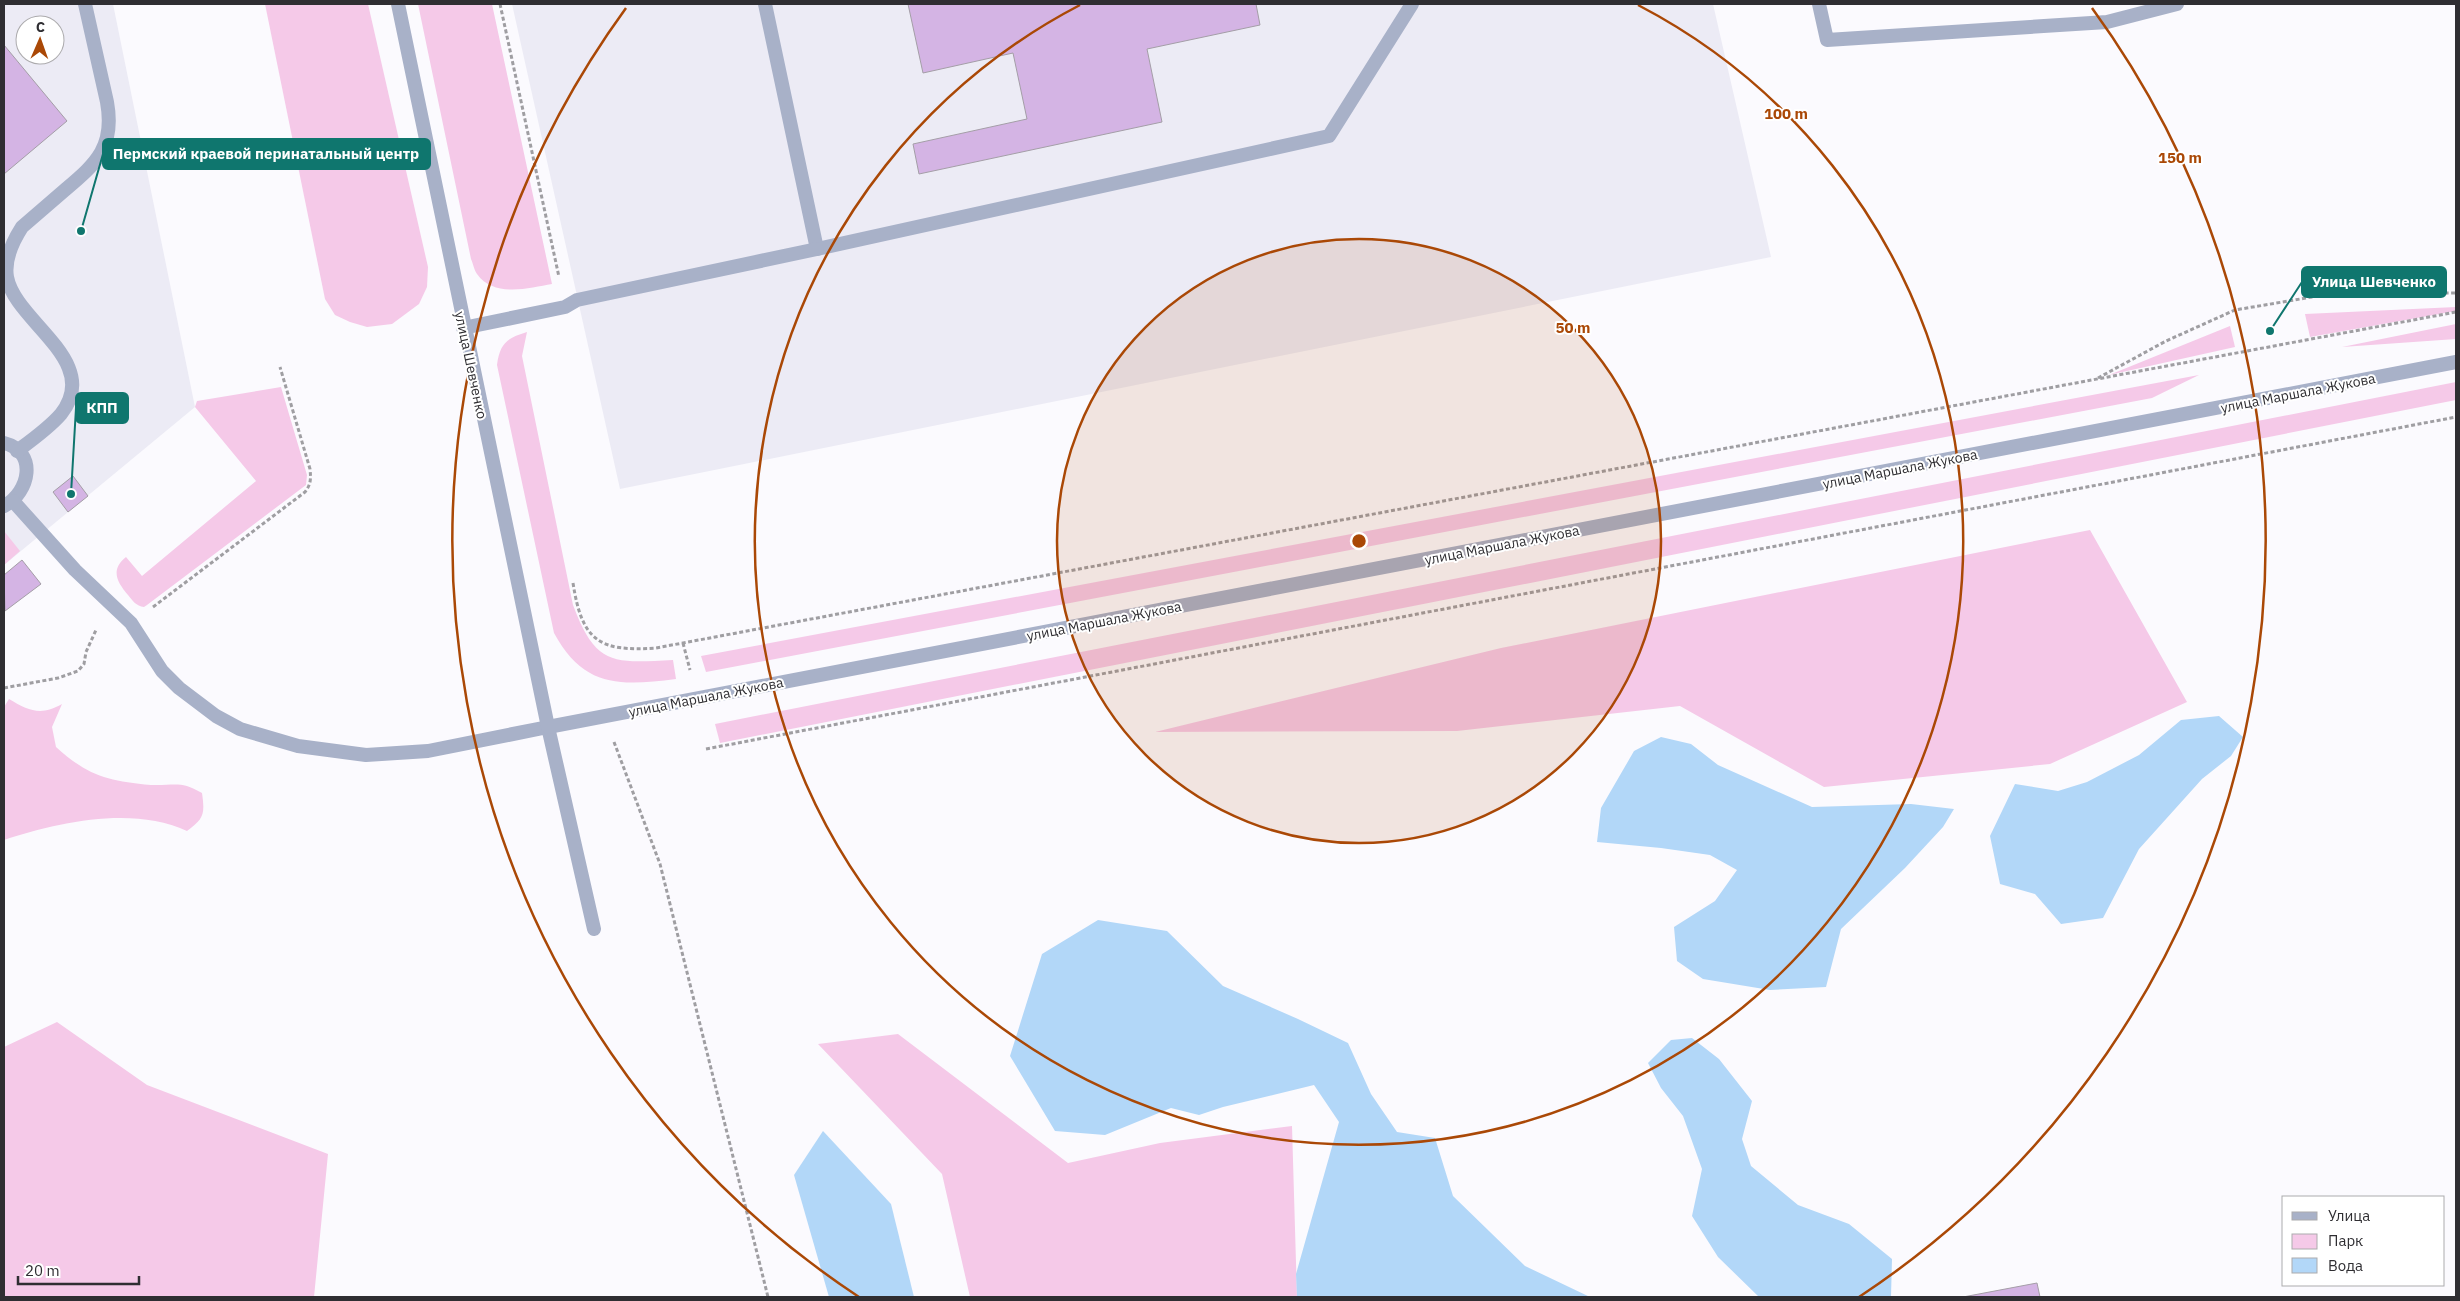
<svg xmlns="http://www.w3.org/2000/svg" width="2460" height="1301" font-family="'IBM Plex Sans',sans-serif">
  <rect width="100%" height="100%" fill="#fbfafe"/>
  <g fill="#ecebf5" fill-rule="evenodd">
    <path d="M4,4H113L195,407L4,565ZM25,25H55V55H25Z"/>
    <path d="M512,4H1713L1771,257L620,489Z"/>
  </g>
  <g fill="#f5c9e8">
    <path d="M265,4H368L428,267L427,287L419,304L392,324L367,327L350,322L335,315L325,299Z"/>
    <path d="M418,4H492L552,284C529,288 494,298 477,274C474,270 473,263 471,259Z"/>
    <path d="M2456,307V311L2310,337L2305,314Z"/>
    <path d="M2456,324V339L2342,347Z"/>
    <path d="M2230,326L2235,347L2109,375Z"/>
    <path d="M527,332L522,356L573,605C596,666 612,663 673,660L676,679C620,686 584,688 554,633L497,365C500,343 507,338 527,332Z"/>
    <path d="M2199,375L2152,398L706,672L701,656Z"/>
    <path d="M2456,382V400L720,743L715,724Z"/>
    <path d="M281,387L307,475L306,485L147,605L144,607C136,606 133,601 128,595C117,582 110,570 126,557L142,576L256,481L195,407L197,401Z"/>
    <path d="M2090,530L2187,702L2050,764L1824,787L1680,706L1457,731L1155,732L1501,648Z"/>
    <path d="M4,531L20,551L4,565Z"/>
    <path d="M9,699C29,711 41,716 62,704L52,727L56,747C88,776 108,781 151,785C174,786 180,780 202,793C205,814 204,819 187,831C133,806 59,822 4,840V707Z"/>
    <path d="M57,1022L147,1085L328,1154L314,1297H4V1047Z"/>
    <path d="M898,1034L1068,1163L1160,1143L1292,1126L1297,1297H970L942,1174L818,1044Z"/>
  </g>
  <g fill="#b2d7f8">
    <path d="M2219,716L2243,737L2231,756L2202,779L2139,849L2103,918L2061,924L2035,894L2000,884L1990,836L2015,784L2058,791L2087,782L2139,755L2181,720Z"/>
    <path d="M1661,737L1691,744L1718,765L1812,807L1911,804L1954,809L1943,827L1905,868L1841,929L1826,987L1770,990L1703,979L1677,961L1674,927L1715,901L1737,870L1710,855L1661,848L1597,842L1601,808L1634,751Z"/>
    <path d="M1098,920L1167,931L1223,986L1298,1019L1348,1043L1371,1094L1397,1132L1435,1138L1453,1196L1525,1266L1590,1297H1297L1296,1274L1339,1122L1314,1085L1223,1107L1199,1115L1171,1108L1105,1135L1055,1131L1010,1056L1042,954Z"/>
    <path d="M1692,1038L1719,1059L1752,1101L1742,1139L1751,1166L1798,1205L1849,1224L1892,1259L1891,1297H1759L1718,1257L1692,1216L1702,1169L1683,1116L1661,1088L1648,1063L1671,1040Z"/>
    <path d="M823,1131L891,1204L914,1297H829L794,1175Z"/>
  </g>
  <g fill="#d4b4e4" stroke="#a49ea7">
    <path d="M908,4H1256L1260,25L1147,49L1162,122L919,174L913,144L1027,119L1013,53L923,73Z"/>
    <path d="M4,45L67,121L4,174Z"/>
    <path d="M73,476L88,496L68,512L53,492Z"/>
    <path d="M22,560L41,584L5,611L4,575Z"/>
    <path d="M2037,1283L2040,1297H1963Z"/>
  </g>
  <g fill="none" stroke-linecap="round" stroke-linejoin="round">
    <g stroke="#9f9ea2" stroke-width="3" stroke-dasharray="4 2.5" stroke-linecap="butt">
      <path d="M500,4L559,277"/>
      <path d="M2098,378L2166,341L2235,310L2330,294L2456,293"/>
      <path d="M573,583C582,641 599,652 656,648L2456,312"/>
      <path d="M153,607L305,492C311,484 311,479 310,469L280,367"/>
      <path d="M683,643L690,670"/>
      <path d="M4,688L58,678L78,671L84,664L86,652L96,630"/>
      <path d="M614,742L660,864L768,1297"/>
      <path d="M706,749L2456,417"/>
    </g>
    <g stroke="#a8b1c8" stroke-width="14">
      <path d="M765,4L817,249L1329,136L1412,4"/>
      <path d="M1819,4L1827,40L2107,22L2177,4"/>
      <path d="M463,328L565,307L577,300L817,249"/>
      <path d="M4,443C38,452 30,492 4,506"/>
      <path d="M17,451C32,440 49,428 61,414C103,361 15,322 7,277C4,259 13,241 22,227C37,214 51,202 66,189C97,163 115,146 107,102L85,4"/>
      <path d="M13,501L75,570L131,623L162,671L179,688L216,716L240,729L298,746L366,755L428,751L548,727L594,929"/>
    </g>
    <path stroke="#a8b1c8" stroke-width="14" d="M398,4L548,727L2456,362"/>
  </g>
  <circle cx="1359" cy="541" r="302" fill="#aa4806" fill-opacity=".12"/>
  <g fill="none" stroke="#aa4806" stroke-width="2.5">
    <circle cx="1359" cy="541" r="302"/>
    <path d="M1638 5A604 604 0 1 1 1080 5"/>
    <path d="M859 1297A906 906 0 0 1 626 8M2092 8A906 906 0 0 1 1859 1297"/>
  </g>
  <g text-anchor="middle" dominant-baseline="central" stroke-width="4" stroke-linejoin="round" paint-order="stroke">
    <g font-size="14" fill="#2f2e32" stroke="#fff">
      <text transform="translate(471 365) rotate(78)">улица Шевченко</text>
      <text transform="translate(2298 393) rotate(-11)">улица Маршала Жукова</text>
      <text transform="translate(1900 469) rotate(-11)">улица Маршала Жукова</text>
      <text transform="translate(1502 545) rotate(-11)">улица Маршала Жукова</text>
      <text transform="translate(1104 621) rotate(-11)">улица Маршала Жукова</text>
      <text transform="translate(706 697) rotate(-11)">улица Маршала Жукова</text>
    </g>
  </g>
  <circle cx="1359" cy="541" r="8" fill="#aa4806" stroke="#fff" stroke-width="2.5"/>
  <g font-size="15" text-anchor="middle" font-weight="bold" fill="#aa4806" stroke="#fff" stroke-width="4" stroke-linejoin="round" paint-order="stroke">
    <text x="1786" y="119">100 m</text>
    <text x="2180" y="163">150 m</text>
    <text x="1573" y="333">50 m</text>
  </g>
  <path fill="none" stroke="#0f766e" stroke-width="2" d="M81 231L103 154M2270 331L2302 282M71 494L76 408"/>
  <g fill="#0f766e" stroke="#fff" stroke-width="2">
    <circle cx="81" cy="231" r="5"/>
    <circle cx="2270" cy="331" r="5"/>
    <circle cx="71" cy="494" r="5"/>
  </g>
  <g fill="#0f766e" stroke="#0f766e" stroke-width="2">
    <rect x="103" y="139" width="327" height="30" rx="5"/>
    <rect x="2302" y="267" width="144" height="30" rx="5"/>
    <rect x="76" y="393" width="52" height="30" rx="5"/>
  </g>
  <g font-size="15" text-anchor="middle" font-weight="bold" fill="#fff">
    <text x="266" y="159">Пермский краевой перинатальный центр</text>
    <text x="2374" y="287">Улица Шевченко</text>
    <text x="102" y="413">КПП</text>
  </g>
  <rect width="2460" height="1301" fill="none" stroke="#2f2e32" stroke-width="10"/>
  <rect x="2282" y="1196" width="162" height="90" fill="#ffffff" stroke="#acabad"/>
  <rect x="2292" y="1212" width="25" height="8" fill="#a8b1c8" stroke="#acabad"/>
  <text x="2328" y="1221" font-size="15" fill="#2f2e32">Улица</text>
  <rect x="2292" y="1234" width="25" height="15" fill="#f5c9e8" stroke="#acabad"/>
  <text x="2328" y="1246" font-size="15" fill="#2f2e32">Парк</text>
  <rect x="2292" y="1258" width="25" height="15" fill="#b2d7f8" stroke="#acabad"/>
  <text x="2328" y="1271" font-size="15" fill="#2f2e32">Вода</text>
  <g transform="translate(40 40) rotate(2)"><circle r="24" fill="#ffffff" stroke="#acabad"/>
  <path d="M0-4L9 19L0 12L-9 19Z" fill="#aa4806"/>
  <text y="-8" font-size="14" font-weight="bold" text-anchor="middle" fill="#2f2e32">С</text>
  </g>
  <path d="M18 1276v8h121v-8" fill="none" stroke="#2f2e32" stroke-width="2.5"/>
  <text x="25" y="1276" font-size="15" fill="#2f2e32" stroke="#ffffff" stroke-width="4" paint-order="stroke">20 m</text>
</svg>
